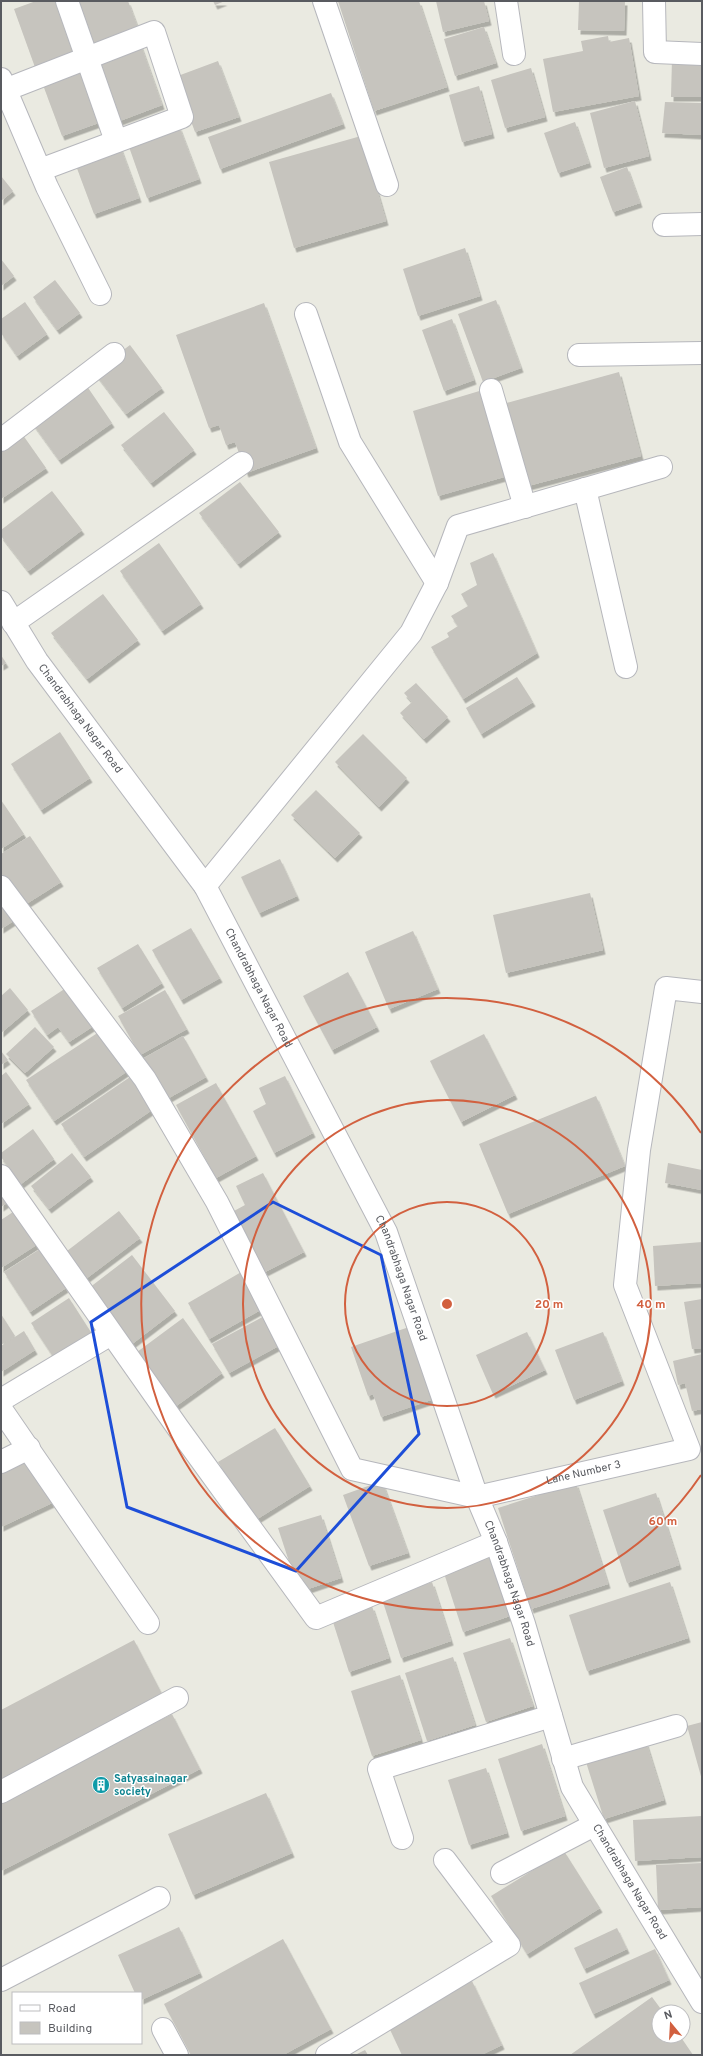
<svg xmlns="http://www.w3.org/2000/svg" width="703" height="2056" font-family="Overpass,sans-serif">
  <defs>
    <filter id="shadow"><feDropShadow dx="2.5" dy="4.5" stdDeviation="0" flood-color="#0004"/></filter>
  </defs>
  <rect width="100%" height="100%" fill="#eaeae1"/>
  <g fill="#c6c4be" filter="url(#shadow)">
    <path d="M36,1H61L81,54L36,70L14,9Z"/>
    <path d="M75,1H128L138,28L91,45Z"/>
    <path d="M213,1H225L215,5Z"/>
    <path d="M338,1H419L447,87L374,111Z"/>
    <path d="M436,1H484L489,21L443,32Z"/>
    <path d="M579,1H625L624,31L578,30Z"/>
    <path d="M484,27L496,63L455,76L444,39Z"/>
    <path d="M608,36L609,42L629,38L639,96L553,112L543,59L583,51L581,41Z"/>
    <path d="M140,43L162,105L117,122L94,60Z"/>
    <path d="M672,59L702,60V97H671Z"/>
    <path d="M218,61L239,117L195,132L175,77Z"/>
    <path d="M531,68L545,117L505,128L491,80Z"/>
    <path d="M85,70L104,121L62,136L43,85Z"/>
    <path d="M479,86L492,134L462,142L449,95Z"/>
    <path d="M331,93L343,124L220,169L208,137Z"/>
    <path d="M635,101L649,156L604,168L590,113Z"/>
    <path d="M665,102L702,103V135L662,133Z"/>
    <path d="M575,122L589,163L558,173L544,133Z"/>
    <path d="M179,126L199,179L147,198L128,144Z"/>
    <path d="M361,136L386,221L294,248L269,162Z"/>
    <path d="M120,146L139,198L94,214L75,163Z"/>
    <path d="M627,167L640,203L613,212L600,177Z"/>
    <path d="M1,176L13,191L1,201Z"/>
    <path d="M465,248L480,296L418,316L403,269Z"/>
    <path d="M1,259L14,276L1,286Z"/>
    <path d="M55,280L80,313L57,330L33,297Z"/>
    <path d="M496,300L521,368L483,382L458,314Z"/>
    <path d="M25,302L47,334L17,356L1,333V319Z"/>
    <path d="M264,303L316,448L246,473L235,442L226,445L219,425L209,428L176,335Z"/>
    <path d="M452,319L474,380L444,391L422,330Z"/>
    <path d="M130,345L162,388L126,414L94,372Z"/>
    <path d="M619,372L641,456L524,487L503,404Z"/>
    <path d="M84,382L112,423L59,460L30,420Z"/>
    <path d="M486,389L511,475L438,496L413,411Z"/>
    <path d="M164,412L194,450L151,483L121,445Z"/>
    <path d="M20,431L46,468L1,499V445Z"/>
    <path d="M240,482L279,532L238,564L199,513Z"/>
    <path d="M52,491L82,530L28,571L1,536V530Z"/>
    <path d="M159,543L201,604L162,631L120,571Z"/>
    <path d="M493,553L537,653L463,699L431,647L449,637L447,633L458,626L451,616L468,606L461,594L477,585L470,563Z"/>
    <path d="M103,594L138,640L87,679L51,633Z"/>
    <path d="M1,655L6,663L1,666Z"/>
    <path d="M517,677L533,702L481,734L466,708Z"/>
    <path d="M416,683L448,717L424,739L400,713L412,702L404,693Z"/>
    <path d="M60,732L90,778L41,810L11,764Z"/>
    <path d="M363,734L407,778L379,807L335,762Z"/>
    <path d="M316,790L360,833L335,858L291,815Z"/>
    <path d="M1,800L24,834L1,849Z"/>
    <path d="M30,836L61,882L23,906L1,873V854Z"/>
    <path d="M280,859L297,896L259,913L241,877Z"/>
    <path d="M590,893L603,950L506,973L493,915Z"/>
    <path d="M1,898L15,920L1,929Z"/>
    <path d="M191,928L220,978L181,1000L152,950Z"/>
    <path d="M413,931L438,989L389,1009L365,952Z"/>
    <path d="M138,944L162,983L122,1008L97,968Z"/>
    <path d="M348,972L377,1027L332,1050L303,996Z"/>
    <path d="M69,986L95,1025L69,1042L58,1027L47,1035L31,1011Z"/>
    <path d="M10,988L28,1010L1,1033V996Z"/>
    <path d="M165,990L187,1029L140,1055L118,1016Z"/>
    <path d="M35,1027L54,1047L25,1073L6,1054Z"/>
    <path d="M105,1028L132,1068L54,1121L26,1080Z"/>
    <path d="M484,1034L515,1095L461,1122L430,1061Z"/>
    <path d="M183,1036L206,1077L167,1099L144,1058Z"/>
    <path d="M1,1051L8,1060L1,1065Z"/>
    <path d="M6,1072L29,1104L1,1124V1076Z"/>
    <path d="M285,1076L313,1133L274,1153L253,1111L266,1104L259,1088Z"/>
    <path d="M130,1077L152,1110L84,1157L61,1124Z"/>
    <path d="M216,1083L256,1156L216,1178L176,1105Z"/>
    <path d="M596,1096L625,1166L508,1214L479,1144Z"/>
    <path d="M33,1129L54,1159L21,1184L1,1157V1153Z"/>
    <path d="M72,1153L91,1177L49,1209L31,1186Z"/>
    <path d="M668,1163L702,1170V1190L665,1183Z"/>
    <path d="M263,1173L304,1252L265,1272L234,1211L245,1205L236,1186Z"/>
    <path d="M1,1184L11,1200L1,1207Z"/>
    <path d="M22,1206L44,1240L1,1268V1220Z"/>
    <path d="M119,1211L140,1238L87,1278L67,1251Z"/>
    <path d="M702,1242V1283L655,1286L653,1246Z"/>
    <path d="M40,1249L66,1288L30,1312L4,1272Z"/>
    <path d="M132,1255L175,1311L132,1344L89,1288Z"/>
    <path d="M243,1271L264,1308L209,1339L188,1303Z"/>
    <path d="M69,1298L94,1337L56,1361L31,1323Z"/>
    <path d="M702,1299V1348L692,1349L684,1302Z"/>
    <path d="M1,1314L15,1336L1,1345Z"/>
    <path d="M268,1314L284,1343L229,1373L212,1344Z"/>
    <path d="M183,1318L222,1373L172,1409L133,1355Z"/>
    <path d="M409,1327L434,1399L381,1417L373,1394L368,1396L351,1347Z"/>
    <path d="M24,1331L35,1350L1,1372V1346Z"/>
    <path d="M527,1332L545,1370L493,1394L476,1355Z"/>
    <path d="M603,1332L622,1381L574,1400L555,1350Z"/>
    <path d="M702,1354V1409L692,1411L685,1383L678,1385L673,1361Z"/>
    <path d="M275,1428L310,1486L254,1521L218,1462Z"/>
    <path d="M30,1456L52,1503L1,1527V1470Z"/>
    <path d="M382,1481L408,1553L369,1566L343,1495Z"/>
    <path d="M576,1483L608,1584L531,1609L498,1508Z"/>
    <path d="M656,1493L679,1565L627,1583L603,1510Z"/>
    <path d="M321,1515L341,1578L299,1592L278,1528Z"/>
    <path d="M493,1554L513,1615L463,1632L443,1570Z"/>
    <path d="M432,1582L451,1641L401,1658L382,1599Z"/>
    <path d="M670,1582L688,1638L587,1671L569,1615Z"/>
    <path d="M372,1606L389,1658L349,1672L332,1619Z"/>
    <path d="M510,1638L533,1706L486,1722L463,1653Z"/>
    <path d="M134,1640L162,1694L1,1779V1710Z"/>
    <path d="M453,1657L475,1725L427,1741L405,1673Z"/>
    <path d="M400,1675L421,1740L372,1756L351,1691Z"/>
    <path d="M172,1714L200,1769L1,1871V1802Z"/>
    <path d="M702,1722V1780L687,1726Z"/>
    <path d="M646,1742L664,1800L604,1819L586,1762Z"/>
    <path d="M542,1744L565,1816L521,1831L498,1759Z"/>
    <path d="M486,1768L507,1833L469,1845L448,1780Z"/>
    <path d="M266,1793L292,1853L193,1895L168,1834Z"/>
    <path d="M702,1816V1857L635,1861L633,1820Z"/>
    <path d="M564,1851L600,1908L527,1954L491,1896Z"/>
    <path d="M702,1863V1907L658,1910L656,1865Z"/>
    <path d="M179,1927L200,1973L141,2000V1993H135L118,1955Z"/>
    <path d="M617,1928L627,1949L584,1969L574,1948Z"/>
    <path d="M283,1939L331,2029L283,2055H191L164,2004Z"/>
    <path d="M655,1949L669,1980L593,2014L579,1983Z"/>
    <path d="M472,1981L502,2045L481,2055H402L387,2023Z"/>
    <path d="M652,1997L663,2012H659V2036H680L693,2055H570Z"/>
    <path d="M365,2050L368,2055H355Z"/>
  </g>
  <g fill="none" stroke-linecap="round" stroke-linejoin="round">
    <defs>
      <g id="minor">
        <path d="M67,1L116,141"/>
        <path d="M324,1L387,185"/>
        <path d="M506,1L514,54"/>
        <path d="M654,1L655,52L702,54"/>
        <path d="M1,79L47,187L100,294"/>
        <path d="M5,90L154,32L182,117L40,170"/>
        <path d="M664,225L702,224"/>
        <path d="M306,314L350,442L437,583"/>
        <path d="M579,355L702,353"/>
        <path d="M491,390L525,507"/>
        <path d="M1,440L114,354"/>
        <path d="M585,489L626,667"/>
        <path id="s1" d="M1,602L37,661L205,886L386,1232L477,1497L496,1542L524,1624L572,1787L702,2002"/>
        <path d="M13,623L242,463"/>
        <path d="M205,886L411,633L437,583L458,526L661,467"/>
        <path id="s2" d="M1,887L145,1079L217,1202L352,1469L477,1497L689,1449L625,1285L639,1150L666,988L702,992"/>
        <path d="M1,1176L178,1428L316,1618L496,1542"/>
        <path d="M1,1400L111,1334"/>
        <path d="M1,1409L148,1623"/>
        <path d="M1,1462L29,1448"/>
        <path d="M563,1759L676,1726"/>
        <path d="M1,1792L177,1698"/>
        <path d="M402,1838L379,1769L551,1716"/>
        <path d="M502,1873L594,1825"/>
        <path d="M1,1980L159,1898"/>
        <path d="M163,2029L177,2055"/>
        <path d="M327,2055L509,1945L445,1860"/>
      </g>
    </defs>
    <use href="#minor" stroke="#b6b7bc" stroke-width="24"/>
    <use href="#minor" stroke="#fff" stroke-width="22"/>
  </g>
  <path fill="none" stroke="#1d4ed8" stroke-width="3" stroke-linejoin="round" d="M273,1202L381,1255L419,1434L296,1571L127,1507L91,1322Z"/>
  <g fill="none" stroke="#d2603f" stroke-width="2">
    <circle cx="447" cy="1304" r="102"/>
    <circle cx="447" cy="1304" r="204"/>
    <path d="M701 1475A306 306 0 1 1 701 1133"/>
  </g>
  <defs>
    <symbol id="building-disc" viewBox="-11 -11 22 22"><circle r="9.5" fill="#0f9aa8" stroke="#fff"/><path d="M-4-6H4V6H1V3H-1V6H-4ZM-2.5-4.3h1.7v1.8h-1.7ZM.8-4.3h1.7v1.8H.8ZM-2.5-1h1.7V.8h-1.7ZM.8-1h1.7V.8H.8Z" fill="#fff"/></symbol>
  </defs>
  <g fill-rule="evenodd">
    <use href="#building-disc" x="91" y="1775" width="20" height="20"/>
  </g>
  <g text-anchor="middle" dominant-baseline="central" stroke-width="3" stroke-linejoin="round" paint-order="stroke">
    <g font-size="11" fill="#595b60" stroke="#fff">
      <text stroke="none"><textPath href="#s1" startOffset="141">Chandrabhaga Nagar Road</textPath></text>
      <text stroke="none"><textPath href="#s1" startOffset="465">Chandrabhaga Nagar Road</textPath></text>
      <text stroke="none"><textPath href="#s1" startOffset="789">Chandrabhaga Nagar Road</textPath></text>
      <text stroke="none"><textPath href="#s2" startOffset="919">Lane Number 3</textPath></text>
      <text stroke="none"><textPath href="#s1" startOffset="1113">Chandrabhaga Nagar Road</textPath></text>
      <text stroke="none"><textPath href="#s1" startOffset="1437">Chandrabhaga Nagar Road</textPath></text>
    </g>
    <g font-size="11" font-weight="bold" fill="#0d838f" stroke="#fff" text-anchor="start">
      <text x="114" y="1779">Satyasainagar<tspan x="114" dy="13">society</tspan></text>
    </g>
  </g>
  <circle cx="447" cy="1304" r="6" fill="#d2603f" stroke="#fff" stroke-width="2"/>
  <g font-size="12" text-anchor="middle" font-weight="bold" fill="#d2603f" stroke="#fff" stroke-width="3" stroke-linejoin="round" paint-order="stroke">
    <text x="549" y="1308">20 m</text>
    <text x="651" y="1308">40 m</text>
    <text x="663" y="1525">60 m</text>
  </g>
  <rect width="703" height="2056" fill="none" stroke="#595b60" stroke-width="4"/>
  <rect x="12" y="1992" width="130" height="52" fill="#ffffff" stroke="#bdbdbf"/>
  <rect x="20" y="2005" width="20" height="6" fill="#ffffff" stroke="#bdbdbf"/>
  <text x="48" y="2012" font-size="12" fill="#595b60">Road</text>
  <rect x="20" y="2022" width="20" height="12" fill="#c6c4be" stroke="#bdbdbf"/>
  <text x="48" y="2032" font-size="12" fill="#595b60">Building</text>
  <g transform="translate(671 2024) rotate(342)"><circle r="19" fill="#ffffff" stroke="#bdbdbf"/>
  <path d="M0-3L7 15L0 10L-7 15Z" fill="#d2603f"/>
  <text y="-6" font-size="11" font-weight="bold" text-anchor="middle" fill="#595b60">N</text>
  </g>
</svg>
